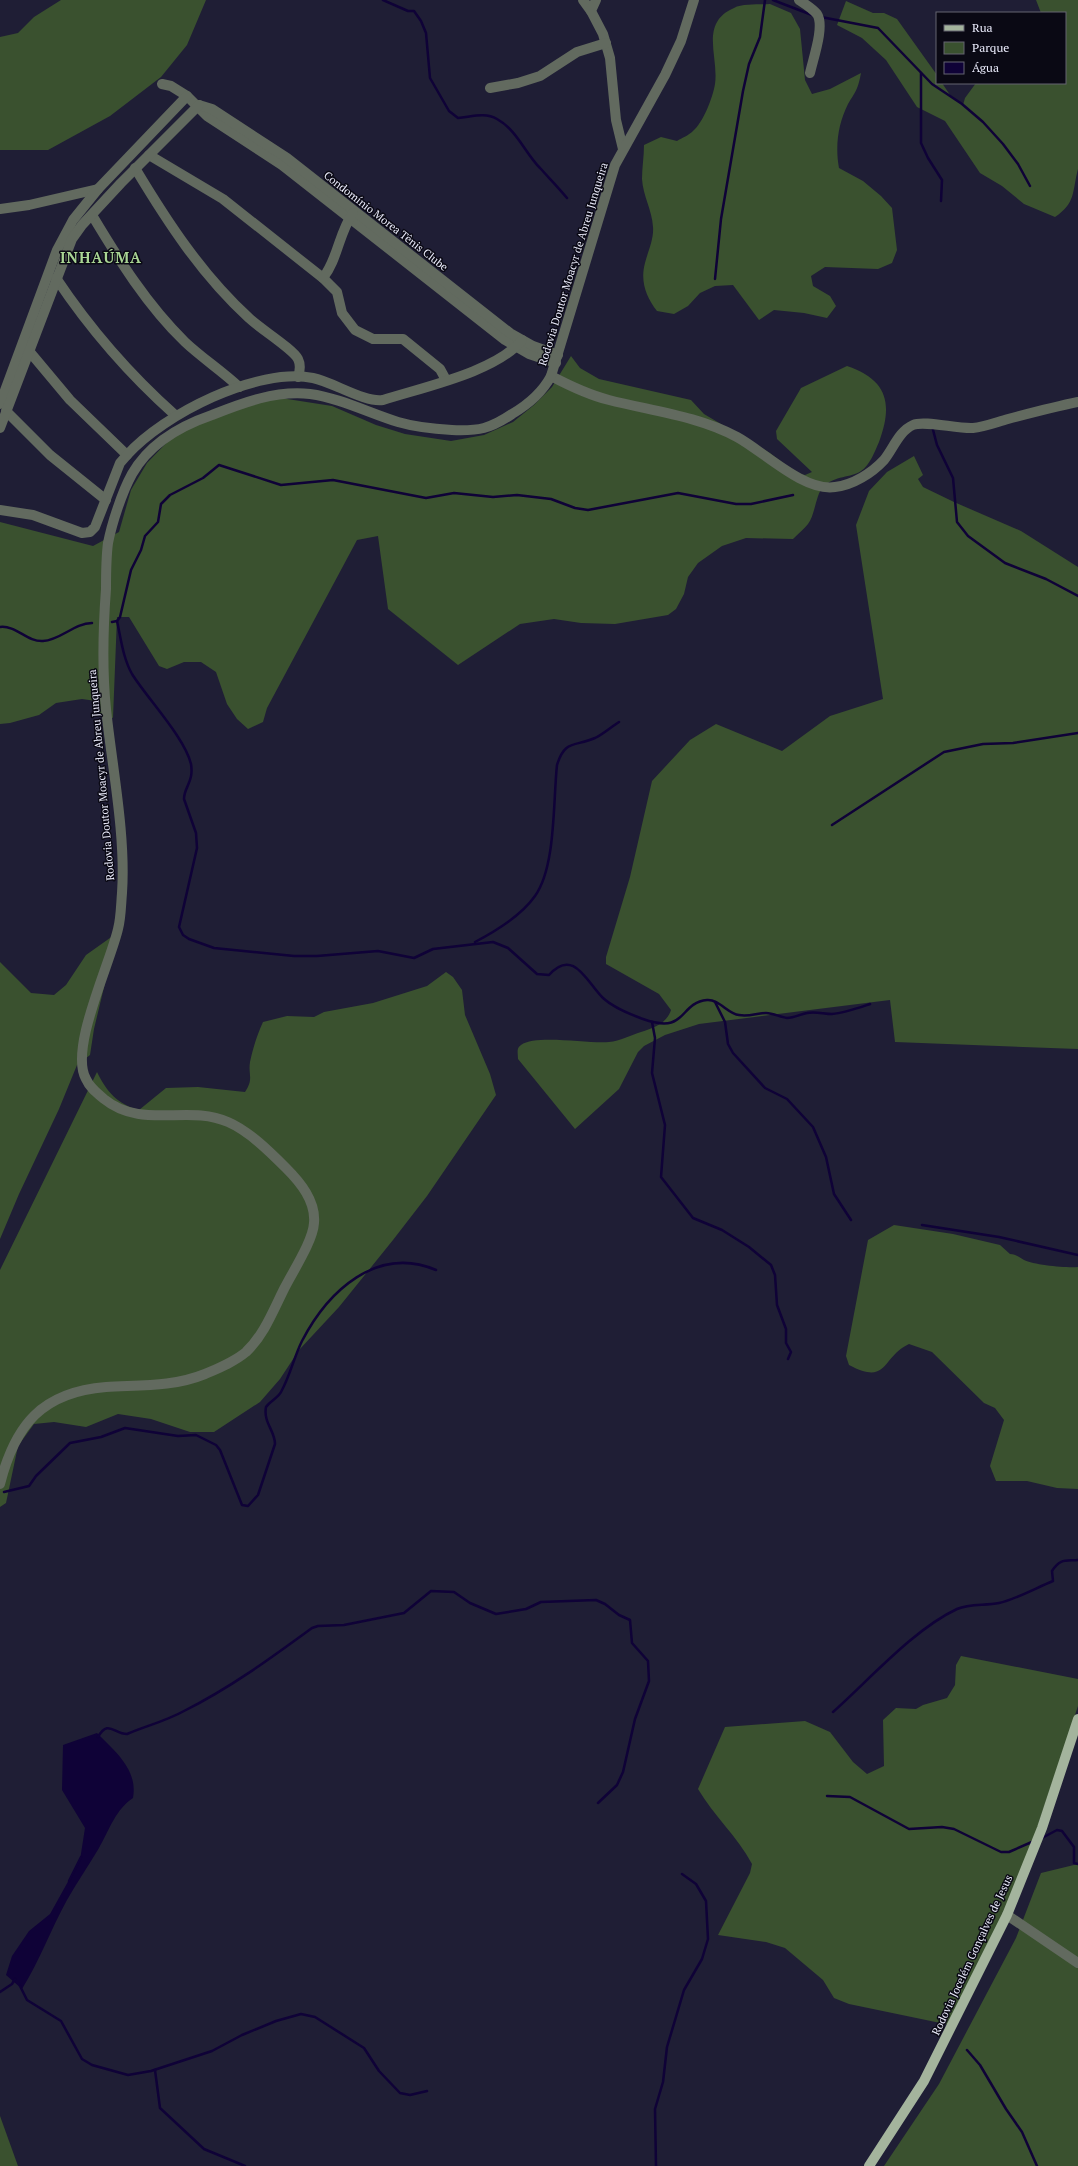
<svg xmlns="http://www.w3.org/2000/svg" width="1078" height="2166" font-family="'PT Serif',serif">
  <rect width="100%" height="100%" fill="#1f1e35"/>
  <g fill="#3a512f">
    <path d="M61,0H206L187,45L161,77L110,116L48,150H0V37L18,33L34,17Z"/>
    <path d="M1036,0H1078V169C1072,192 1076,203 1055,217L1024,204L1002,186L980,173L945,121L917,107L886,60L862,38L837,25L846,1L873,13H884L897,19L937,75V83H942L950,95L963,105L965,98L976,83H1065V13H1041Z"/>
    <path d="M770,4L791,13L800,29L805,80L812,94L830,89L861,73C858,89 856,91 848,104C838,124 835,146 839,168L863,181L881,196L892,208L897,250L892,263L878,269L825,267L811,276L813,286L830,296L836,306L827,318L804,313L774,310L759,320L733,285L715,286L700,293L688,306L674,314L657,311C646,297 640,281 645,263C648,251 654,239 653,227C652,210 643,196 642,179C642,168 644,156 644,145L661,137L677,141C682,138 689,135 693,131C703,123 713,97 715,84C719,57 699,23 734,8C743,3 760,5 770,4Z"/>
    <path d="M571,356L580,368L599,379L691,400L704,414L770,453L796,473L805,475L812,472L777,439L776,431L801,388L847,366C888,380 893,404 879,442C875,451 870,465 861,471C851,478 835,475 823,487C816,494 815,515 808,524C804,529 798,534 793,539L746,538L722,546L698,563L688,577L684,594L676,609L668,615L615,624L581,623L554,619L520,624L458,665L388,609L378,536L357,540L267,708L263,722L248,729L237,719L227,704L216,672L201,662H184L167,669L159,666L129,617H117L113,718L93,713L96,701L82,699L56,703L39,715L10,723L0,724V522L93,546L119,532L131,490L147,463L177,432L248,405L281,398L332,406L376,425L405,434L451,441L484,435L513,422L534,405L552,387Z"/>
    <path d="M914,456L923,475L918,479L923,487L954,502L1021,531L1078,567V1049L895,1042L890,1000L699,1024L665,1035L644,1046L638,1052L619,1089L575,1129L518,1059C518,1054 516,1048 521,1045C536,1034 589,1044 609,1042C620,1041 631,1035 641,1032C654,1028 667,1023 671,1010L659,994L606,964V957L630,877L652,781L690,740L716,724L782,751L830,716L883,699L856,525L869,491L887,472Z"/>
    <path d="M117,933L94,1029L90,1055L77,1065L59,1109L19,1194L0,1239V962L31,993L54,995L66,985L86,955Z"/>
    <path d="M446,972L453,977L462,990L465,1015L490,1074L496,1095L427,1196L393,1240L339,1307L299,1350L280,1379L260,1402L214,1432H190L151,1419L118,1414L86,1427L54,1422L34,1424L18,1446L6,1503L0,1507V1270L97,1072C107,1092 117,1104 139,1110L166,1088L198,1087L245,1092C254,1079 248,1075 250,1062C253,1048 257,1035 263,1022L287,1016L314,1017L324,1012L373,1003L427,986Z"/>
    <path d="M894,1225L953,1234L1000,1245L1010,1254C1016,1254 1018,1257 1024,1260C1034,1265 1066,1268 1078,1267V1489L1057,1488L1027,1481H996L990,1466L1004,1420L995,1408L984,1403L932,1352L909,1344C881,1357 889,1386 849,1365L846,1356L868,1240Z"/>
    <path d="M961,1656L1078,1679V1706L1039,1822L1042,1834L950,2025L849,2004L834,1998L823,1980L785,1948L766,1942L718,1935L750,1873L752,1864C737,1836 714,1816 698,1789L725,1727L805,1721L830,1732L853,1762L867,1774L884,1766L883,1720L896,1708L916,1709L923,1705L947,1698L955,1685L956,1665Z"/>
    <path d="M1078,1864V2166H884L939,2084L1016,1938L1041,1873Z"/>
    <path d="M0,2116L18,2166H0Z"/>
  </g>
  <path fill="#0f0237" d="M97,1733C116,1752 138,1770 133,1798C116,1809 109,1830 99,1848C89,1865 77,1882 67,1900C51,1929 40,1960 22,1989L6,1975L12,1956L29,1931L50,1914L80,1860L85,1828L62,1790L63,1745Z"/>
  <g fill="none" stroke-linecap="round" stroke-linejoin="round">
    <g stroke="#0f0237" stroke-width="2.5">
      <path d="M383,0L408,11H414L421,21L426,33L430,78L449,111L458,118C471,117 485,112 497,119C517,130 525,153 540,168C549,178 558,187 567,198"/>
      <path d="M773,0L812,15"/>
      <path d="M821,17L878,28L932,84L962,104L983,122L1003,144L1018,164L1030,186"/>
      <path d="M921,73V143L928,158L942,180L941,201"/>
      <path d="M715,279L721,219L743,91L749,64L760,37L765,0"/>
      <path d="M932,426L937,445L953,478L957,522L968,536L1005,563L1046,579L1078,596"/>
      <path d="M117,621C121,639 123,658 132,674C147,698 185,738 191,764C194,782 184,787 184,799L196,833L197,848L179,927L183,935L189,939L214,948L294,956H317L378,951L414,958L433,949L493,942L508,948L537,974L549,975C574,947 587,983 603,998C614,1008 629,1014 643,1019C688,1035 678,1003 707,1000C719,999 728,1014 739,1015C749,1017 757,1013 766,1013C773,1013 780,1017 787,1018C794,1018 801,1014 807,1013C815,1011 824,1014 832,1014C844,1013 858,1008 870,1004"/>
      <path d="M112,622L117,621L120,617L131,570L141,550L145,536L158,522L161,504L170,495L203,478L219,465L281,485L333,480L426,498L454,493L493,497L517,495L551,499L575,508L588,510L678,493L736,504H751L793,495"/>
      <path d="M0,627C16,625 27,642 43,641C61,640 74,623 92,623"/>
      <path d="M832,825L944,752L983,744L1013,743L1078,733"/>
      <path d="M475,942C496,931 521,916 535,896C556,867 553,801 557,765C565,739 575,747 595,738C603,734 611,727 619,722"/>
      <path d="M715,1002L725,1022L728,1044L733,1053L765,1088L787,1099L813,1127L826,1157L834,1194L851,1220"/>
      <path d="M652,1022L655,1038L652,1073L665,1125L661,1177L693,1218L722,1230L749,1247L771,1265L775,1275L777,1305L786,1329V1343L791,1352L788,1359"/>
      <path d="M922,1225L999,1237L1078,1255"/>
      <path d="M4,1492L29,1486L36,1476L70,1443L101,1437L125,1428L178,1436L196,1435L216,1445L220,1450L242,1505L248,1506L258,1495L275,1444C275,1431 263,1422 266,1407C270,1401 278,1398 281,1392C290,1376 294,1357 302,1341C328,1291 377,1245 436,1270"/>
      <path d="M833,1712C869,1680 914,1629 957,1609C970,1603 985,1606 999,1603C1014,1600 1038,1587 1053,1581L1052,1571C1060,1558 1066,1561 1078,1560"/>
      <path d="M98,1737C108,1719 114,1734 127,1734C146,1726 166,1721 184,1711C230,1688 271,1658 312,1628L318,1626L344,1625L404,1613L431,1591L454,1592L470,1603L496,1614L526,1609L541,1602L596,1600L605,1604L619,1615L630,1620L632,1643L648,1661L649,1681L635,1719L623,1772L617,1785L598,1803"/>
      <path d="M827,1796L850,1797L909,1829L942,1827L954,1829L1001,1852H1009L1034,1841"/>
      <path d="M1042,1838L1057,1830L1062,1831L1074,1847V1863L1078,1864"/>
      <path d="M69,1881L81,1857"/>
      <path d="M20,1986L27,2000L61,2021L82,2059L92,2065L128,2075L151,2071L212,2051L242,2035L276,2021L301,2014L315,2017L364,2048L379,2071L400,2093L410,2095L427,2091"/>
      <path d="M0,1992L12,1984L15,1979"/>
      <path d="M967,2050L980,2065L1006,2109L1022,2132L1037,2166"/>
      <path d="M155,2070L160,2108L204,2149L245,2166"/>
      <path d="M656,2166L655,2109L663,2082L667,2047L684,1990L702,1959L708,1939L706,1901L696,1884L682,1874"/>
    </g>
    <g stroke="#626a5f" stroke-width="10">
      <path d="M583,0L591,11"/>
      <path d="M596,0L591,11L603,34L610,58L616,120L623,149"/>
      <path d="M799,0C805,4 812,8 817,14C825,26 813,59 810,73"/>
      <path d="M162,84L171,86L187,96L207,116L282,165L505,340L529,354L556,363"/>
      <path d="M490,88L518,83L540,76L577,52L606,43"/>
      <path d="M199,105L212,109L287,158L510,333L533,346L558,355"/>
      <path d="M149,155L223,199L323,278L337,292L342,313L355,330L373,339H403L440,369L446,380"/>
      <path d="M135,168C168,223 202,275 249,318C259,328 293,349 298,359C301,365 300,371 298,377"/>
      <path d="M0,209L29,205L98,189"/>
      <path d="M92,215C119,260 147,305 185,342C202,358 222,371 239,387"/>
      <path d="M56,278C90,329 129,374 175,415"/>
      <path d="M323,278C338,259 339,232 353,213"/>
      <path d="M29,351L70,400L127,455"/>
      <path d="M551,376C570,386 589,395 609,400C652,411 698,416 737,437C763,451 804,492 835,487C853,485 872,473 884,460C893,449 899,431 913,425C924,420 957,429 973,428C984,427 997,422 1008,419C1031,413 1054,407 1078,402"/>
      <path d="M0,404L57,250L73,220L98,189L187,96"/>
      <path d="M6,411L50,455L106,500"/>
      <path d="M0,428L72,239L82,225L121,183L199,105"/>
      <path d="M0,510L33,515L82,533L90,532L95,527L120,463L127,455C164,414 257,367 313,378C333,382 365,403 383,400C423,387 496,372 522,340"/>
      <path d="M0,1484C15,1425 42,1392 106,1387C141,1385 173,1387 205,1374C219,1368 234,1362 246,1352C264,1335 273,1311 284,1289C293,1271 313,1241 314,1223C316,1201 300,1182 286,1168C270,1152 249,1131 228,1122C188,1104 142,1130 104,1099C97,1093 90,1088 86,1079C69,1049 110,964 118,929C121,918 121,904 122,893C126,836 112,766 106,709C102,670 103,629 106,589C106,574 106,558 108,543C112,523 122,492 132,474C149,444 180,426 212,415C242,403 276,390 310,394C340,398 369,413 398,422C415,427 434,429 452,430C479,431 490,429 512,414C529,404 542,393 551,376L615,165L665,75L681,41L694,0"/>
      <path d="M1007,1915L1078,1963"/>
    </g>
    <path stroke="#a4b49d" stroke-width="10" d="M869,2166L924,2081L1007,1915L1042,1828L1078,1719"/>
  </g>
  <g text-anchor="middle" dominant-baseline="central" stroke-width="3" stroke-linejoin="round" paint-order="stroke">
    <g font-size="11" fill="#ebecfc" stroke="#0a0914">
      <text transform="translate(386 221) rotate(38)">Condomínio Morea Tênis Clube</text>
      <text transform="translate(573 264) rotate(-73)">Rodovia Doutor Moacyr de Abreu Junqueira</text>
      <text transform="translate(101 775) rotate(-95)">Rodovia Doutor Moacyr de Abreu Junqueira</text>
      <text transform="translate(972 1955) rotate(-65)">Rodovia Jocelém Gonçalves de Jesus</text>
    </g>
    <g font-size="15" font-weight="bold" letter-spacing="1" fill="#a9d594" stroke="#0a0914">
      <text x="101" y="257">INHAÚMA</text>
    </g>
  </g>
  <rect x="936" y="12" width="130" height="72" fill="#0a0914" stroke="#646471"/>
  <rect x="944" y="25" width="20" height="6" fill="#a4b49d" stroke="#646471"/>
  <text x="972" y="32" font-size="12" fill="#ebecfc">Rua</text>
  <rect x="944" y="42" width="20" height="12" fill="#3a512f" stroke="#646471"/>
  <text x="972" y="52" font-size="12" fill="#ebecfc">Parque</text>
  <rect x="944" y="62" width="20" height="12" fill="#0f0237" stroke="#646471"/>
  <text x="972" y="72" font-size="12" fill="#ebecfc">Água</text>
</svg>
